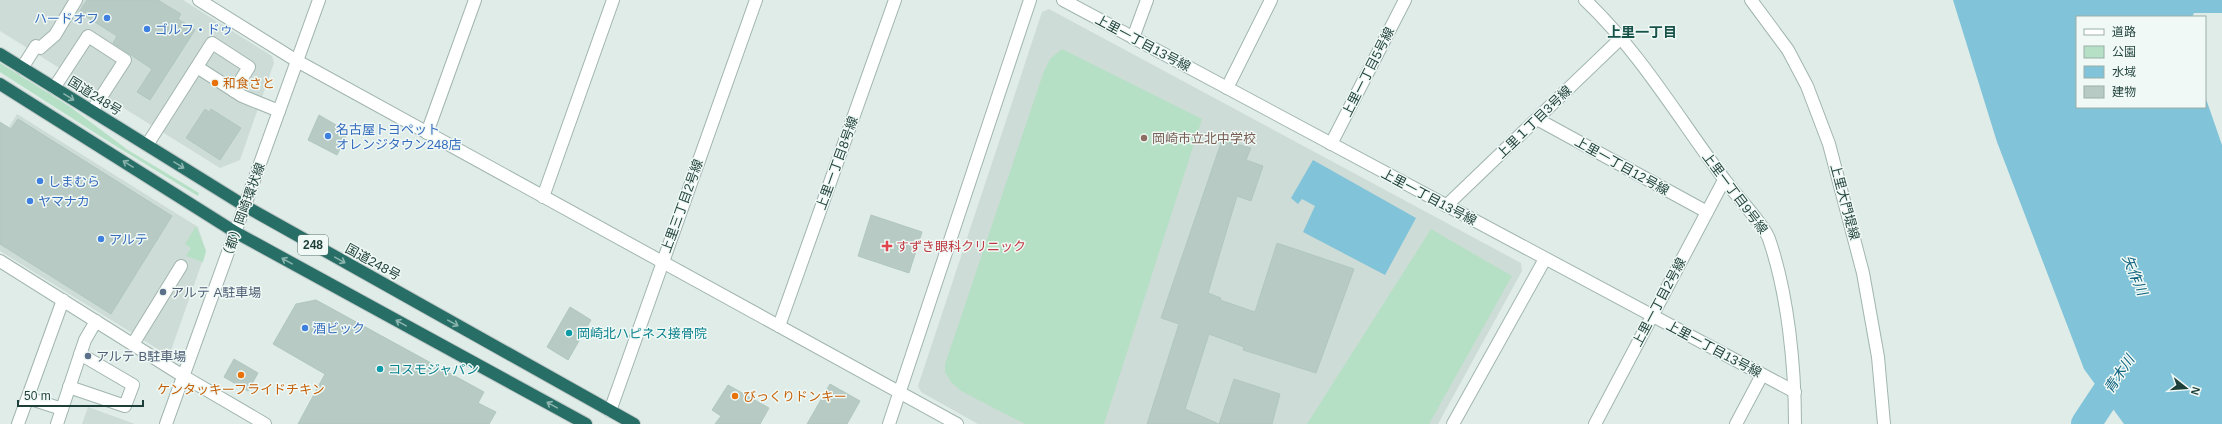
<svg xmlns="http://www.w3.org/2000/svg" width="2222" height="424" font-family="Helvetica,'Noto Sans JP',sans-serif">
  <rect width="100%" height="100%" fill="#dfece8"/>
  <g fill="#cedcd7">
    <path d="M0,0H183L272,56L274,63L240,160L220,168L0,31Z"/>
    <path d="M1049,9L1521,263L1522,271L1438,424H978L921,392L918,386L1042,12Z"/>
    <path d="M17,114L198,227L206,251L169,356L0,251V142Z"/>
    <path d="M88,407L135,424H82Z"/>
  </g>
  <g fill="#b6e0c5">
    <path d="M1062,49L1202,119L1104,424H1025L961,391L951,382L945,372V364L1044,71L1050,59Z"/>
    <path d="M0,63L69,106L128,150L199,193L198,196L114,145L0,72Z"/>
    <path d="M196,226L206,251L203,262L186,256L191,248L185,244Z"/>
    <path d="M1431,229L1512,276L1429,424H1307Z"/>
  </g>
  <g fill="#81c3d8">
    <path d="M1953,0H2222V13H2194L2192,17H2077V107H2205V96L2222,145V424H2124L2084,369L1997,142Z"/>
    <path d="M1313,160L1416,218L1385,275L1303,232L1315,206L1302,199L1298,204L1291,198Z"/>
  </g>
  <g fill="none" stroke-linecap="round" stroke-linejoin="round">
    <path stroke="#81c3d8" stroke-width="30" d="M2086,424L2127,362"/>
  </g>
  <g fill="#b7cac4" stroke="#b1c7c0">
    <path d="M87,0H158L181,14L178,19L195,30L150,100L137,92L152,69L113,43L117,36L79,12Z"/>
    <path d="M205,109L209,112L211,109L241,128L220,160L186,138Z"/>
    <path d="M319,115L348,132L337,155L308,140Z"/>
    <path d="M18,119L172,216L111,314L0,244V122L11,129Z"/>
    <path d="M1222,140L1251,148L1246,160L1263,166L1251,201L1237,196L1208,293L1221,298L1220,300L1255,312L1277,243L1354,269L1316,373L1243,350L1244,347L1209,334L1185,409L1219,424L1234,379L1280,394L1272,424H1147L1179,324L1161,318Z"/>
    <path d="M871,215L922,232L909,273L858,256Z"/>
    <path d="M316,300L484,392L478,403L496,412L489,424H298L325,374L273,344L296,304Z"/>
    <path d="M570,307L591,320L568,360L547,347Z"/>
    <path d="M234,359L258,373L248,391L224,377Z"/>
    <path d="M830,384L860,401L847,424H807Z"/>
    <path d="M728,385L769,408L760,424H715L721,416L712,410Z"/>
  </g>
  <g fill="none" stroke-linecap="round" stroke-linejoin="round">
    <defs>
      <g id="minor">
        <path d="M199,0L297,61L957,424"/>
        <path d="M1063,0L1795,392"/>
        <path d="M1585,0C1640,52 1679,119 1724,179C1733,192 1765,226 1769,239C1788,294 1795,366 1795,424"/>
        <path d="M1751,0L1788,50L1807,86L1829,144L1863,273L1878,357L1884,424"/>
        <path d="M1133,38L1147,0"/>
        <path d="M197,67L242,96L279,111"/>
        <path d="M22,68L36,46L40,48L55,35L76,0"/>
        <path d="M54,88L88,36L125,60L92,111"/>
        <path d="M1227,88L1271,0"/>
        <path d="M1537,119L1707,212"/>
        <path d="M427,133L475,0"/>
        <path d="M1331,144L1405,0"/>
        <path d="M147,145L212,43L249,67L234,91"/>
        <path d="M543,197L613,0"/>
        <path d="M1446,206L1621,38"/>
        <path d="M0,261L183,376L265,424"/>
        <path d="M779,326L895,0"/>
        <path d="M133,344L181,266"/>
        <path d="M69,387L125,406L133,385L80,354"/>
        <path d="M28,398L62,409"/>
        <path d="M610,411L756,0"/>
        <path d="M18,424L63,300"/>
        <path d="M57,424L85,340L96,321"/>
        <path d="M166,424L319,0"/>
        <path d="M889,424L1030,0"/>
        <path d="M1453,424L1545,259"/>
        <path d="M1595,424L1724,180"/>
        <path d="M1736,424L1762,375"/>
      </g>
      <g id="highway">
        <path d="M0,54L245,206L634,424"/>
        <path d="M0,84L235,232L586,424"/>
      </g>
    </defs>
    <use href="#minor" stroke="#a1b5b0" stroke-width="14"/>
    <use href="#highway" stroke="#c0c9c8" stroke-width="14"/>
    <use href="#minor" stroke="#fff" stroke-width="12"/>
    <use href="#highway" stroke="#276e66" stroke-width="12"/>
  </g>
  <defs><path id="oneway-shaft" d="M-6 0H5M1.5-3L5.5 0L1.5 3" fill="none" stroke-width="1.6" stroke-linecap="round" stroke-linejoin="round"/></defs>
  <g stroke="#8cb4ae">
    <use href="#oneway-shaft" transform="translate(69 97) rotate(32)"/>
    <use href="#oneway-shaft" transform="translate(128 164) rotate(-148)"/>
    <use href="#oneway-shaft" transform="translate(179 165) rotate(32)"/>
    <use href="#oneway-shaft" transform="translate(340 260) rotate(29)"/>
    <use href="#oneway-shaft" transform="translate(287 261) rotate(-151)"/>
    <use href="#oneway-shaft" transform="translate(401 323) rotate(-151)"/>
    <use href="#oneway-shaft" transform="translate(453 323) rotate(29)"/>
    <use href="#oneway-shaft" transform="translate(552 405) rotate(-151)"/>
  </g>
  <g fill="#3f7fe0" stroke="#f0f9f5" stroke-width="1.5">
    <circle cx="107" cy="18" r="4"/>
    <circle cx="147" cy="29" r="4"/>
    <circle cx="328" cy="136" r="4"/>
    <circle cx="40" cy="181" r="4"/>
    <circle cx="30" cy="201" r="4"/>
    <circle cx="101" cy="239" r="4"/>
    <circle cx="305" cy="328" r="4"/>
  </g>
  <g fill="#e8710a" stroke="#f0f9f5" stroke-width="1.5">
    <circle cx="215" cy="83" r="4"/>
    <circle cx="241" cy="375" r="4"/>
    <circle cx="735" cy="396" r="4"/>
  </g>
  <circle fill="#8d6e63" stroke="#f0f9f5" stroke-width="1.5" cx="1144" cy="138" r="4"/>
  <path fill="#e0444e" stroke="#f0f9f5" stroke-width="1.5" d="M885 240h4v4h4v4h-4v4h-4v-4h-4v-4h4z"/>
  <g fill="#5c6f8a" stroke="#f0f9f5" stroke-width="1.5">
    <circle cx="163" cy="292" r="4"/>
    <circle cx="88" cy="356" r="4"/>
  </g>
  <g fill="#0f9aa8" stroke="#f0f9f5" stroke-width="1.5">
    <circle cx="569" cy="333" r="4"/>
    <circle cx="380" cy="369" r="4"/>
  </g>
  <g text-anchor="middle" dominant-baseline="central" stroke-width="3" stroke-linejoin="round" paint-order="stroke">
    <rect fill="#f0f9f5" stroke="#5d7771" stroke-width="1" x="298" y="235" width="30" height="20" rx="3"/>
    <g font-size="12" font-weight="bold" fill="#1e3f39">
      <text x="313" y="245">248</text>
    </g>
    <g font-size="13" fill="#366cbe" stroke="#f0f9f5" text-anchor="start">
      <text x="99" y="18" text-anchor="end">ハードオフ</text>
      <text x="155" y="29">ゴルフ・ドゥ</text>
      <text x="336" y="129">名古屋トヨペット<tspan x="336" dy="15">オレンジタウン248店</tspan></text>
      <text x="48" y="181">しまむら</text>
      <text x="38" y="201">ヤマナカ</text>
      <text x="109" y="239">アルテ</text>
      <text x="313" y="328">酒ビック</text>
    </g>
    <g font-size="13" fill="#1e3f39" stroke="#f0f9f5">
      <text transform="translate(1143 43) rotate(28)">上里一丁目13号線</text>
      <text transform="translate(1368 72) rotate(-63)">上里一丁目5号線</text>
      <text transform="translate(95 96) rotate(32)">国道248号</text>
      <text transform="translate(1534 122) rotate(-44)">上里１丁目3号線</text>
      <text transform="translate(837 163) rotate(-70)">上里一丁目8号線</text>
      <text transform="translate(1622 166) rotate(29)">上里一丁目12号線</text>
      <text transform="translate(1735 193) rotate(53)">上里一丁目9号線</text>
      <text transform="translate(1429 197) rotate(28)">上里一丁目13号線</text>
      <text transform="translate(1845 202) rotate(75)">上里大門堤線</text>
      <text transform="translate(682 206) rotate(-70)">上里三丁目2号線</text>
      <text transform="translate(243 212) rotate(-70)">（都）岡崎環状線</text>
      <text transform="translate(373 262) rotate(29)">国道248号</text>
      <text transform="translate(1659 302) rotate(-62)">上里一丁目2号線</text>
      <text transform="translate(1714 349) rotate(28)">上里一丁目13号線</text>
    </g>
    <g font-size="13" fill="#c56008" stroke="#f0f9f5" text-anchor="start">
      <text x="223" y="83">和食さと</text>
      <text x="241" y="389" text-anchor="middle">ケンタッキーフライドチキン</text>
      <text x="743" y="396">びっくりドンキー</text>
    </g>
    <g font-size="13" fill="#785e54" stroke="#f0f9f5" text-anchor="start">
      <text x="1152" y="138">岡崎市立北中学校</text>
    </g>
    <g font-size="13" fill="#be3a42" stroke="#f0f9f5" text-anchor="start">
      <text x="896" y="246">すずき眼科クリニック</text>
    </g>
    <g font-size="13" fill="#4e5e75" stroke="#f0f9f5" text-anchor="start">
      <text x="171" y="292">アルテ A駐車場</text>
      <text x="96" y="356">アルテ B駐車場</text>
    </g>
    <g font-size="13" fill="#0d838f" stroke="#f0f9f5" text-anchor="start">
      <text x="577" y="333">岡崎北ハピネス接骨院</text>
      <text x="388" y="369">コスモジャパン</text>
    </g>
    <g font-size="14" font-weight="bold" fill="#18534a" stroke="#f0f9f5">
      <text x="1642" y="32">上里一丁目</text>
    </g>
    <g font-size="14" font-style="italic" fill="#126481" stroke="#f0f9f5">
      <text transform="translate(2135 275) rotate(67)">矢作川</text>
      <text transform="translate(2119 374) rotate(-56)">青木川</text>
    </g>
  </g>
  <rect x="2076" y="16" width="130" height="92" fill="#f0f9f5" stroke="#9cafaa"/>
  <rect x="2084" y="29" width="20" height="6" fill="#ffffff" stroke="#9cafaa"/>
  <text x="2112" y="36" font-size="12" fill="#1e3f39">道路</text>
  <rect x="2084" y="46" width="20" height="12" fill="#b6e0c5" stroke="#9cafaa"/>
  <text x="2112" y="56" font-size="12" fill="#1e3f39">公園</text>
  <rect x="2084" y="66" width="20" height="12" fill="#81c3d8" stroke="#9cafaa"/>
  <text x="2112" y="76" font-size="12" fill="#1e3f39">水域</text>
  <rect x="2084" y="86" width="20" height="12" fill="#b7cac4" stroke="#9cafaa"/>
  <text x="2112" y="96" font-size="12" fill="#1e3f39">建物</text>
  <g transform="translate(2186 388) rotate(107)" stroke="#f0f9f5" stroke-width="3" paint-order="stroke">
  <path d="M0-3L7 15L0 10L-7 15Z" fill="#1e3f39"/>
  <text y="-6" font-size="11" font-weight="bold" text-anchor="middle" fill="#1e3f39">N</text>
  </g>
  <path d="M18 400v6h125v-6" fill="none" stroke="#1e3f39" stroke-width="2"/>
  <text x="24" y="400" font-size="12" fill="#1e3f39" stroke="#f0f9f5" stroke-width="3" paint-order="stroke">50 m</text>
</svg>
